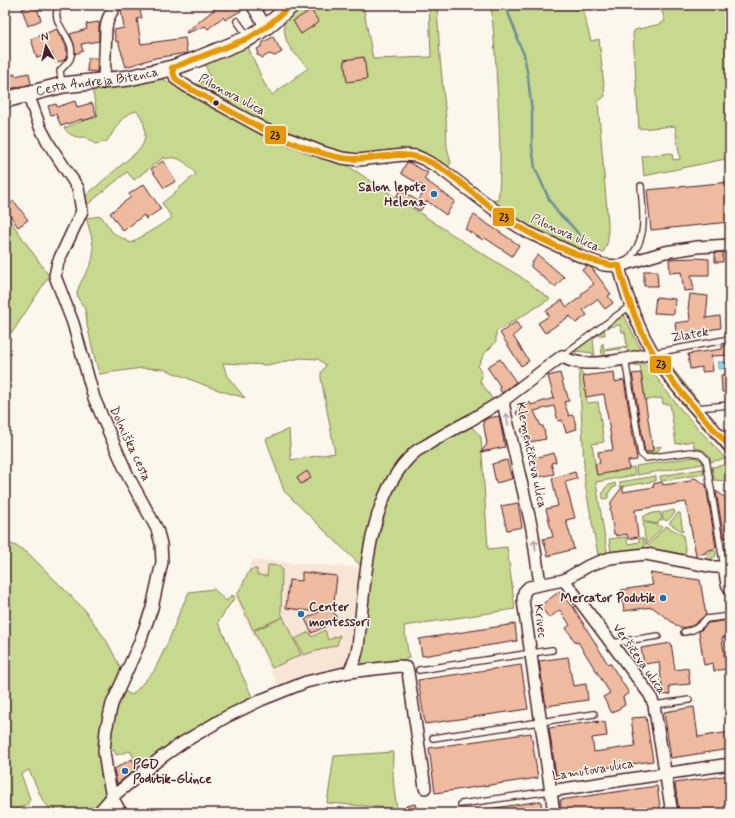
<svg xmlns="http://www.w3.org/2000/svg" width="735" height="818" font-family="Mynerve,sans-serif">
  <rect width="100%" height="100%" fill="#fbf7ec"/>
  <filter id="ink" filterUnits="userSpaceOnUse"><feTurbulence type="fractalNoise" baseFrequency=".025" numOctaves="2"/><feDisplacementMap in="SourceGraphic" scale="8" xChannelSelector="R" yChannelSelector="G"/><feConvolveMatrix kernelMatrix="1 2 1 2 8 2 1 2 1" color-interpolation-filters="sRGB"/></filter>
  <g filter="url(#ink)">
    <path fill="#f7e5d5" d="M253,560L363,568L353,650L348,661L342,669L280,689L235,597Z"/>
    <g fill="#c7d98e" stroke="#887c5c">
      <path d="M296,5H363L373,59L431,57L429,5H437L440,58L446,118L447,147L451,163L447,168L423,153L353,154L330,150L293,136L258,120L193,86L210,78L204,61L247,45L264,83L272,95L308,68C302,60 291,52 287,42C284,34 284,24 284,16Z"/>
      <path d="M491,5H584L583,11L591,41L599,39L605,96L598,102L608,223V241L603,253L587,246L586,243L579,251L528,227L480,194L498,201C501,175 500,148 499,122C497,83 495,44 491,5Z"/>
      <path d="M660,5H730V158L644,176L642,156L672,153L673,160L680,159L675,126L639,129L633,33L635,30L660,24L665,21Z"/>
      <path d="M159,77L219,109L245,125L290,146L323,159L345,164L467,244L521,277L550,299L496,332V342L485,353L478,366L482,375L480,382L485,388L493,400L393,471L363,568L284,491L266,439L289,429L291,460L335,453L321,378V373L326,365L318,359L301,358L267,365L223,363L227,376L245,398L212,388L164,369L142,368L99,374L92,347L87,325L86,313L84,307L79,300L77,294L78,289C81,280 87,272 91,264C97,249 90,232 86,218L101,216L113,233L131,243L172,218L162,203C174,194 184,183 196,174C188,165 179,154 166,159L164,157L134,180L127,172L87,205L84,197L140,149C148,138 146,122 137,111C119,114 116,131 106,142L95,144L85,137C76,138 70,136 64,128L82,121L98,117L92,88Z"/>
      <path d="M5,213L49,276L14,330L5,339Z"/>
      <path d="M624,315L640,348L637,352L628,355L627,348L605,351V358L602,357L601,345L603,343L604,350L627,346L625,332H622L620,325L604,328L605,335C600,335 596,335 593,339L595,358L592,361L593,353L576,351L575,359L570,355L575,349L620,316Z"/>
      <path d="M643,363L647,365L678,406L726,459L714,461L711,462C709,453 704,449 694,448L693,441L676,444L670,404H663L662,398L645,400L640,365L630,366L631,365Z"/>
      <path d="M650,363L656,366L695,415L730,453V458L682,404Z"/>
      <path d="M669,364L701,404L697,403C689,393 671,377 669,364Z"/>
      <path d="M579,368C586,375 586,393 587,403L598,402L604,442L592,444L597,475L634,467L635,475L596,482L607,552L598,555L585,484Z"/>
      <path d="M469,424L481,437L488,549L507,547L515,609L404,626L409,658L397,662L362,666L360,663L363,653C369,589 369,502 419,454C423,450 430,448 435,445C446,438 457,431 469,424Z"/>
      <path d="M661,446L657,453L649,454L644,452L652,451V448Z"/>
      <path d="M695,457L701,460L703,464L637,475L636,466Z"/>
      <path d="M730,464V489H727L725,481L714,480L712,467Z"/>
      <path d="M703,469L704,474L661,481L660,476Z"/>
      <path d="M656,476V481L620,487V482Z"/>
      <path d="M615,483L616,487L612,488L608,494V498L603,499C601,489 607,485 615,483Z"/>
      <path d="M674,510L675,513L667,521L663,519L662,513Z"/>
      <path d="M660,512L662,520L659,521L658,524L643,521V517L648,514Z"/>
      <path d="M678,513H680L683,532L669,523Z"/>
      <path d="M643,522L661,526L662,528L646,545Z"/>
      <path d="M666,526L683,535L686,555L667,551L647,549V547Z"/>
      <path d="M626,537L628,544L639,542V538H643L645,549H636L611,552L609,539Z"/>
      <path d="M5,541L18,547L28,553L84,609L108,643L121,669L108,712L107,793L94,813H54L43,801L29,770L21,774L30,799L27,805L5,813V756L9,755L5,743Z"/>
      <path d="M712,550L716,551V556L709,560H707V555Z"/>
      <path d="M268,565L279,566L282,569L281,612L283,617L253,630L237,595L250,570L257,569V575L267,576Z"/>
      <path d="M214,589L226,601L232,595L235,597L218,622L254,701L141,771L130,751L116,755L114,750L108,751L109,729L122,690L132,695L154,671L169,640L180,611L189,592Z"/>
      <path d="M283,617L301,655L272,668L254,631Z"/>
      <path d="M325,630L328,640L340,635L337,645L303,655L295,639L309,632L312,637Z"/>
      <path d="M393,752C392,773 394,793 398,813H390L389,808L327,803L334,756Z"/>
    </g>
    <path fill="#88d9de" stroke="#6f8f96" d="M718,362H730V368L718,369Z"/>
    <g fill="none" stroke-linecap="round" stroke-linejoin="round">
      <path stroke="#6f8f96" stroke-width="2.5" d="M505,5L517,35V39L524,54L528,77L532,113V147L535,168L549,199L558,213L570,224L583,239"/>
    </g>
    <g fill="#eebba0" stroke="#4a1f2b">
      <path d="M33,5H36L41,20L28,26L22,9Z"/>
      <path d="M220,5H245L246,8L225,20L223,17L208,29L205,26L187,33L186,32Z"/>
      <path d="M139,7L142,18L137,19L141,44L185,38L187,53L155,58L126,67L118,41L116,42L114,30L124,28L121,10Z"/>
      <path d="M311,10L319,22L301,34L293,21Z"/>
      <path d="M99,22V41L81,44L83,51L75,54L74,44L70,34L87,29L86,24Z"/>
      <path d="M57,29L60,37L61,36L66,46L67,52L66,58L64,60L56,63L52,53L37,58L31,39Z"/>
      <path d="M273,37L282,52L275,56L269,54L262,58L260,56L257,55L258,51L257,49L262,46L263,42Z"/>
      <path d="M364,57L367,79L347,82L344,60Z"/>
      <path d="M88,58H98L97,72L87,71Z"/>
      <path d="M29,73L31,84L5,90V76L15,74V76Z"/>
      <path d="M75,101L77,107L92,103L97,116L82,121V119L61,126L56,114L51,115L48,106L56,104L57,107Z"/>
      <path d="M163,161L176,181L164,188L151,169Z"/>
      <path d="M407,162L410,163L428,173L424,179L455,201L446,215L427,201L420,211L396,197L400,190L418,201L426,188L402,174V171Z"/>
      <path d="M730,182V222L651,230L647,190Z"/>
      <path d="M144,184L161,209L146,219L144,215L123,231L110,213L131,197L129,194Z"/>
      <path d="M14,201L28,220L18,227L5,208Z"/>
      <path d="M474,215L519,245L512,256L485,238L483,240L465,229Z"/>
      <path d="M723,252V262H715V253Z"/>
      <path d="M538,255L564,277L555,287L531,267V264Z"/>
      <path d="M695,258L709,259V275H691L694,290L684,291L681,272L670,273L669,259Z"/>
      <path d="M587,266L591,267L611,294L608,296L613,303L605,309L597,299L583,310L587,315L576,323L570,316L545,333L538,323L549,316L546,311L562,300L567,307L582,296L581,294L594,284L582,270Z"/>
      <path d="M644,271H657L658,286H644Z"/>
      <path d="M690,294L708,296L706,318L720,316L721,328L708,330V334L677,339L675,323L690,321L689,309H688Z"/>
      <path d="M656,297L675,299L674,314L654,313Z"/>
      <path d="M516,322L521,329L513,336L529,361L521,366L500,333Z"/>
      <path d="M730,345V355L711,356L713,371L702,372V367L690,369L688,354L722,349V346Z"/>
      <path d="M500,359L516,382L502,393L499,388L500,386L487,367Z"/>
      <path d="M614,372L615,382L624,380L637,460L628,461L629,469L597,475L595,464L600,463L598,452L613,450L604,394L586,397L583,376Z"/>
      <path d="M560,373L565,391H566L569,401L564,402L569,416L573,415L577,429L566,432L562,420L558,421L554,406L534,411L541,426H543L546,439L525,443L521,429L527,427L521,414L517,415L516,412L519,410L518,407L530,402L531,405L554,398L548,376Z"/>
      <path d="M641,373L653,451L645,452L633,379L632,374Z"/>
      <path d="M730,374V392H722L721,375Z"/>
      <path d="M499,416L505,447L481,452L487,444L483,421L488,418Z"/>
      <path d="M554,453L556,462L551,463L554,474L539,477L534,458Z"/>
      <path d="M507,460L512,479L496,483L492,464Z"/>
      <path d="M307,471L311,478L301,484L297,478Z"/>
      <path d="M575,472L577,479L565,482L575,518L566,520L574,549L548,556L543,539L553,537L546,509L558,506L552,478Z"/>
      <path d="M695,478L706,485L716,548L706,551V553L696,555L686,502L635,510L638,537L628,539L627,534L616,536V534H614L610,508H611V502L623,486V492L654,487L653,484L662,482L663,485L691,481V479Z"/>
      <path d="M716,491L726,498L730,528V537L724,538Z"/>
      <path d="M518,503L522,527L507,530L501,506Z"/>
      <path d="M302,572L337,576L333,611L338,620L312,633L305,619L319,612L286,608L289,580L302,581Z"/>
      <path d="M650,573L700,580L706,615L692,626L680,628L652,607L624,611L621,590L653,585Z"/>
      <path d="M560,591L571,606L572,605L608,664L610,663L629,693L623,697L625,705L612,713L603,697L610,693L578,642L576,643L566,628L570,625L560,610L549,618L540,606Z"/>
      <path d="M730,620V636L722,638L726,669L714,671L713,663L704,665L699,632L708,623Z"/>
      <path d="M515,624L517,641L422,656L419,639Z"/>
      <path d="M671,643L675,670L688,668L690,684L669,686L670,694L663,695L659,662L644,664L641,648Z"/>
      <path d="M568,657L573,686L586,684L588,700L546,706L539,661Z"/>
      <path d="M521,665L528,709L425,724L418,680Z"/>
      <path d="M694,707L698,737L730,732V749L671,758L664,712Z"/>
      <path d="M646,717L653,761L556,775L549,728L599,721L596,723L605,722L607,736L592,738L594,752L635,746L631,718Z"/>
      <path d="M531,733L538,778L435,793L429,748Z"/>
      <path d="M132,759L137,768L117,784L114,769Z"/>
      <path d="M730,775V813H679L675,783Z"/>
      <path d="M657,786L661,813H625L624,808L589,813H562L560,800Z"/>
      <path d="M541,801L542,813H488V809Z"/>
      <path d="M415,804L418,813H408L406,806Z"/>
    </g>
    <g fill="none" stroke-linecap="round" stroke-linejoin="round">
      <defs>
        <g id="lane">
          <path d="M60,5C46,23 79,39 70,59C68,63 63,67 60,71L62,85"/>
          <path d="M237,21L249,38"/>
          <path d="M626,262C649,239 643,215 641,186"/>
          <path d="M654,353L730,339"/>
          <path d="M562,356L630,306"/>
          <path d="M625,359L641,454L646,458L691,452L701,454L706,459L724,567"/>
          <path d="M695,408L730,405"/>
          <path d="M684,632C694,631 700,627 706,619L730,616"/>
          <path d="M612,643L658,636"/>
          <path d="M419,670L552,650"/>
          <path d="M654,705L689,700"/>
          <path d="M433,738L594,714"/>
          <path d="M461,804L550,791"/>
        </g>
        <g id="street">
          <path d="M252,5L266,27"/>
          <path d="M172,68L176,79L186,86L264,129L322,152L342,158L358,160L403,155L416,156L423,159L441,169L508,220L527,232L580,256L604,265L619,266L665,252L697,247L730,245"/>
          <path d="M104,81L106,28L108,19L115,5"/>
          <path d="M28,94L40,127L49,144L78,188L82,211L58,262L55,276L73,323L94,398L128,476L157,529L161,544L162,562L152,608L139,644L112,704L106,730L104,751L107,772L112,797L121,813"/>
          <path d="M619,266C628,304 643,341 666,372C685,399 708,422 730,447"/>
          <path d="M724,567L727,584L730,589"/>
          <path d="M564,580L650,695L654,705L672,813"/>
          <path d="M540,584L532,529L504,407V400L562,356C580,371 632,358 653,353"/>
          <path d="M349,672L355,659L358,647C365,587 366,496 414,453C417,450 421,448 425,446C439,437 454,429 469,421C481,414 492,407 504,400"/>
          <path d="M550,791L730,764"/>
          <path d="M98,813L112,797L162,757L182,743L226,717L261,700L306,682L349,672L400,666L407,668L408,672L425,788"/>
          <path d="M554,813L523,600L524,592L529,587L564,580L588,566L610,558L646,554L714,567H730"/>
        </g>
        <g id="secondary">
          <path id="s1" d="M5,100L63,85L129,78L172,68L195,60L249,38L266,27L292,5"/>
        </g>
      </defs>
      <use href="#lane" stroke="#4a1f2b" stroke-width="8"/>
      <use href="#street" stroke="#4a1f2b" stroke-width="14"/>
      <use href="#secondary" stroke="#4a1f2b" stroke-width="18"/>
      <use href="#lane" stroke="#fbf7ec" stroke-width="5.5"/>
      <use href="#street" stroke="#fbf7ec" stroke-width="11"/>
      <use href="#secondary" stroke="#fbf7ec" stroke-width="15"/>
      <defs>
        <g id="bus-1">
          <path d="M172,68C173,71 174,77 176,79C182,86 199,93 207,98C249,122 294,149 342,158C367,163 392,150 417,157C441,163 470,191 489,206C515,227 544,242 576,254C590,260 604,265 619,266"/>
          <path d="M172,68L249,38L266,27L292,5"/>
          <path d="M619,266C627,299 639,331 657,359C678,392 705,419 730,447"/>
        </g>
      </defs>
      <use href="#bus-1" stroke="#fbf7ec" stroke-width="9"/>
      <use href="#bus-1" stroke="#e69804" stroke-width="6"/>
    </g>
    <defs><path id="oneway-shaft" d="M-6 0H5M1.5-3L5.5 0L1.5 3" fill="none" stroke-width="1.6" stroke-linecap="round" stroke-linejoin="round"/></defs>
    <g stroke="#ab9695">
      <use href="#oneway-shaft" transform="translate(507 419) rotate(-103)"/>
      <use href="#oneway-shaft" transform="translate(535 545) rotate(-98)"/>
    </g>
  </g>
  <circle fill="#4a1f2b" stroke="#fbf7ec" stroke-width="1.5" cx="216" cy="103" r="3.5"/>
  <g fill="#1f6fb2" stroke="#fbf7ec" stroke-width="1.5">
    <circle cx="434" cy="194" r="4"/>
    <circle cx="663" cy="598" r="4"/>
    <circle cx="301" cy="614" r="4"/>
    <circle cx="125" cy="771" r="4"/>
  </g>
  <g text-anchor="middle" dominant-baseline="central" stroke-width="3" stroke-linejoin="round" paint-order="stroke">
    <g font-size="13" fill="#4a1f2b" stroke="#fbf7ec">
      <text stroke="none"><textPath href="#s1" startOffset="94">Cesta Andreja Bitenca</textPath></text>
      <text transform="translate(232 95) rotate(28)">Pilonova ulica</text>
      <text transform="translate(565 233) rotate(24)">Pilonova ulica</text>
      <text transform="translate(690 335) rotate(-10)">Zlatek</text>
      <text transform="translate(130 444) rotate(65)">Dolniška cesta</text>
      <text transform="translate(531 455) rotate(78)">Klemenčičeva ulica</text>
      <text transform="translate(540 621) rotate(83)">Krivec</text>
      <text transform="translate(639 659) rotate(55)">Veršičeva ulica</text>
      <text transform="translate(593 770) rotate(-9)">Lamutova ulica</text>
    </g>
    <g font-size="13" font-weight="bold" fill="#4a1f2b" stroke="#fbf7ec" text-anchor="end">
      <text x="426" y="187">Salon lepote<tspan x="426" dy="15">Helena</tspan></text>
      <text x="655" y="598">Mercator Podutik</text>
      <text x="309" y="607" text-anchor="start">Center<tspan x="309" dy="15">montessori</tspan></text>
      <text x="133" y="764" text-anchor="start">PGD<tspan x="133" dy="15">Podutik-Glince</tspan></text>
    </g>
  </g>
  <g stroke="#fbf7ec" stroke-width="1.5">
    <rect x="264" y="125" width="23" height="20" rx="4" fill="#e69804"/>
    <rect x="492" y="207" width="23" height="20" rx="4" fill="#e69804"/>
    <rect x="649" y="355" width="23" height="19" rx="4" fill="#e69804"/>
  </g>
  <g font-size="11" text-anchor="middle" font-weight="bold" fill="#111">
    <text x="275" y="139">23</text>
    <text x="504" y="221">23</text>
    <text x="661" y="368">23</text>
  </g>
  <rect width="735" height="818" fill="none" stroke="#fbf7ec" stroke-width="20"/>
  <rect x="10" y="10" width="715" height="798" fill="none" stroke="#4a1f2b" stroke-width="1.5" filter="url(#ink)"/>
  <g transform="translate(46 46) rotate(352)" stroke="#fbf7ec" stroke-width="3" paint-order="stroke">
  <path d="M0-3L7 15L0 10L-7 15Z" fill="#4a1f2b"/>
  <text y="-6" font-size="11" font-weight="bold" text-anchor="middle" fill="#4a1f2b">N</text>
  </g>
</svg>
